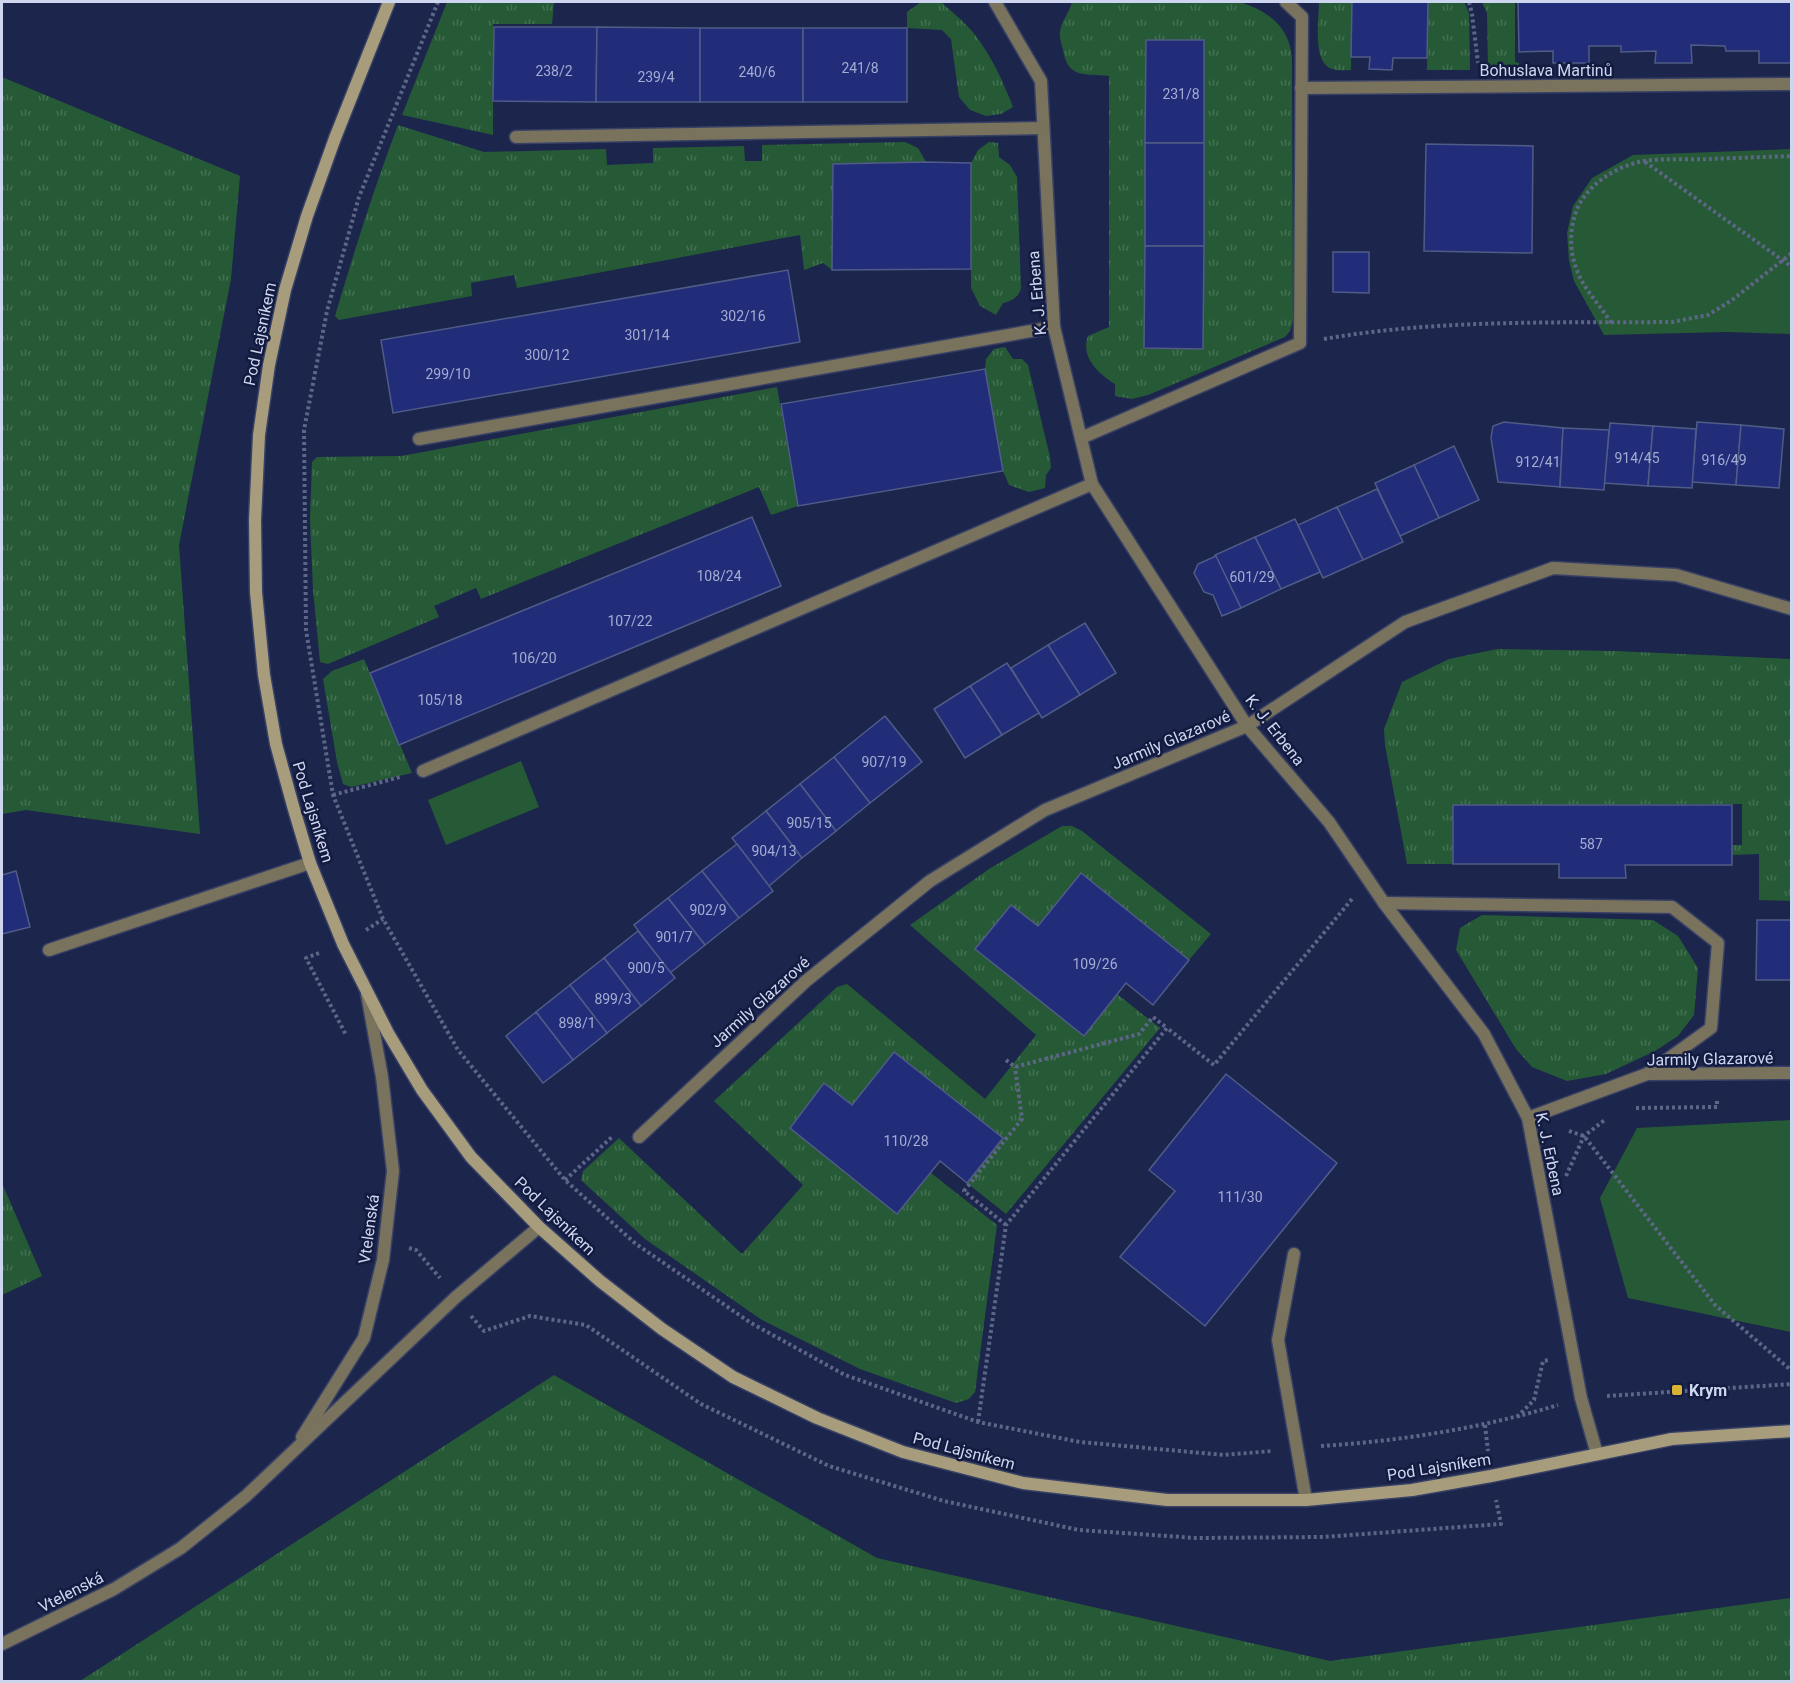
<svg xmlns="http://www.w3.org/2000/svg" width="1793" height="1683" font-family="Roboto,sans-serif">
  <defs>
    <pattern id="grass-tufts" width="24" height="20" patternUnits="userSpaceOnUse" patternTransform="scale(1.5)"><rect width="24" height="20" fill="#265a36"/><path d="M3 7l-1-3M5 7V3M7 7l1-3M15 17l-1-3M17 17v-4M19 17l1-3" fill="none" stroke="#447153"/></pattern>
  </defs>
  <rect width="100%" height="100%" fill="#1c254b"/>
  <g fill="url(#grass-tufts)">
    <path d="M447,2H906L904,3H554L552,24H493V135L402,115Z"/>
    <path d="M921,2H941C952,12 966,23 975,35C992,57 1003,81 1013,107L1001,114L986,116L970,110L959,97L951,39L942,30L907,28V12Z"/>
    <path d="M1072,2H1239C1258,7 1279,19 1287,38C1290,44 1291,51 1292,57L1293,321L1290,331L1285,337L1148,395L1132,399L1115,396V384C1099,374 1080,357 1088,336L1109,327V76C1086,73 1068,80 1063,50C1062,45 1059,37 1060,32C1061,21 1070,12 1072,2Z"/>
    <path d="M1319,2H1352L1351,70C1345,70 1337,71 1332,69C1312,63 1319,19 1319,2Z"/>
    <path d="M1428,2H1464L1469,13L1470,70H1427Z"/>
    <path d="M1482,2H1515V62L1519,63V70H1488L1487,13Z"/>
    <path d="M2,77L240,176L231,279L179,545L200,834L26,810L2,814Z"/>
    <path d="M398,125L484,152L606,149L607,165L653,163V148L744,146L745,161H762V145L905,142L918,148L926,162L833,164L832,270L823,263L804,270L800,235L517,288L514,275L471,283L472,296L339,320L335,316C354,252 374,188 398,125Z"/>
    <path d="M989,142L998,143L999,157L1010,165L1017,177L1021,288C1019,297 1012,301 1003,303L996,315L980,306L971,288V163L978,150Z"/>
    <path d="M1005,347L1013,359H1022L1028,365L1050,457L1051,468L1046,475L1045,488L1029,492L1009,485L1003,471L985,369L986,359L994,349Z"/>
    <path d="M777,387L798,506L771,515L759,487L481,599L476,588L434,606L439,617L328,664L320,662L313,590L310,520L312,462L317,457L401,456Z"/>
    <path d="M1497,649L1616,651L1791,659V901L1759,900V854L1731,855V845H1742V804L1453,805V864H1407L1385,745L1384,729L1402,682L1449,659Z"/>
    <path d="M364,659L412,773L351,787L343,784L337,762L323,679L332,671Z"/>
    <path d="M1062,826H1072L1082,831L1211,934L1189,960L1081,873L1038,926L976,949L1084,1036L1117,994L1160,1028L1006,1214L967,1183L1002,1139L894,1053L852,1105L824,1083L790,1128L897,1214L931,1173L997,1225L975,1392L969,1399L956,1403L860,1369L762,1320L645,1239L581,1180L583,1171L619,1138L742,1254L803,1185L714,1101L837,987L847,984L985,1099L1036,1035L910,925L989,869Z"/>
    <path d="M1482,915L1653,920L1678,936L1698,968L1694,1015L1678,1036L1655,1051L1606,1074L1567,1081L1532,1067L1516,1049L1456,950L1460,928Z"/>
    <path d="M2,1183L42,1276L2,1295Z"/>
    <path d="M554,1375L877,1558L1330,1661L1791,1598V1681H80Z"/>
  </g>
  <g fill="#265a36">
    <path d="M1791,149V334L1727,332L1604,335L1574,281L1569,261L1567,233L1573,206L1592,178L1633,155Z"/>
    <path d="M521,761L539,807L446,845L428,800Z"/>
    <path d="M1791,1120V1332L1628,1298L1600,1198L1637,1128Z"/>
  </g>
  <g fill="#222d7a" stroke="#505c87" stroke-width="1.5">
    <path d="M1352,2H1428L1427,58H1393L1392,70L1369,69L1370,57H1351Z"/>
    <path d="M1518,2H1792V63H1759V51H1726L1725,46L1691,45L1692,63H1655L1656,51L1621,52V46H1589V63H1553V51L1519,52Z"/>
    <path d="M494,27H597L596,102L493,101Z"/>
    <path d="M597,27L700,28V102H596Z"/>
    <rect x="700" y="28" width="103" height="74"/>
    <rect x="803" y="28" width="104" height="74"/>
    <path d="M1146,40H1204V143H1145Z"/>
    <rect x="1145" y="143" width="59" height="103"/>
    <path d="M1426,144L1533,146L1532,253L1424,251Z"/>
    <path d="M926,162L971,163V269L832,270L833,164Z"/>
    <path d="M1145,246H1204L1203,349L1144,348Z"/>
    <path d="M1333,252H1369V293L1333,292Z"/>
    <path d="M788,270L800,342L393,413L381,340Z"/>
    <path d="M985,369L1003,471L798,506L781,404Z"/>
    <path d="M1504,422L1563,428L1560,487L1498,482L1491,438L1493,426Z"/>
    <path d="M1697,422L1741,425L1736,485L1692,482Z"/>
    <path d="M1610,423L1653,426L1648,486L1604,483Z"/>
    <path d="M1741,425L1784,429L1779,488L1736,485Z"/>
    <path d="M1653,426L1696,429L1692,488L1648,486Z"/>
    <path d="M1563,428L1609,430L1604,490L1560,487Z"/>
    <path d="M1454,446L1479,500L1439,518L1414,465Z"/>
    <path d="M1414,465L1439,518L1400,536L1375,483Z"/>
    <path d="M1377,489L1403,542L1363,560L1337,507Z"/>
    <path d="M1337,507L1363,560L1323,578L1298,525Z"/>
    <path d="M752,517L781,586L399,745L370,673Z"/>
    <path d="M1295,519L1320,572L1281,589L1255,537Z"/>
    <path d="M1255,537L1281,589L1241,608L1215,555Z"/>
    <path d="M1216,556L1241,608L1222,616L1213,595L1204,592L1194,573L1198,564Z"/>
    <path d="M1085,623L1116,673L1080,695L1048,645Z"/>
    <path d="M1048,645L1080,695L1042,718L1011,668Z"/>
    <path d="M1007,663L1039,713L1002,735L970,686Z"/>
    <path d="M970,686L1002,735L965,758L934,709Z"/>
    <path d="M885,716L922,762L870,803L834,757Z"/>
    <path d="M834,757L870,803L836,831L800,784Z"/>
    <path d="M800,784L836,831L802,858L766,811Z"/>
    <path d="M1453,805H1732V865H1625L1626,878H1559V864H1453Z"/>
    <path d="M766,811L802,858L769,886L732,838Z"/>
    <path d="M737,844L773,891L739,918L702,871Z"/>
    <path d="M16,871L30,927L2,934V875Z"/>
    <path d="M702,871L739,918L705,945L668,898Z"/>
    <path d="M1081,873L1189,960L1153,1005L1126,983L1084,1036L975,949L1011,905L1038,926Z"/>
    <path d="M668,898L705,945L670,973L634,925Z"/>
    <path d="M1757,920H1792V980H1756Z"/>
    <path d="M638,931L675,978L641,1006L604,958Z"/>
    <path d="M604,958L641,1006L607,1033L570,985Z"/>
    <path d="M570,985L607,1033L573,1060L536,1012Z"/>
    <path d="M536,1012L573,1060L543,1083L506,1036Z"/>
    <path d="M894,1052L1003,1138L967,1183L940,1161L897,1214L790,1128L824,1083L852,1105Z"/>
    <path d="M1226,1074L1337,1163L1205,1326L1120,1257L1175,1191L1149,1170Z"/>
  </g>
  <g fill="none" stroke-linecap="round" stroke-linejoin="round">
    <defs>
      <g id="lane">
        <path d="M1384,903L1672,907L1718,943L1711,1028L1647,1074"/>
        <path d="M49,950L310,863"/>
        <path d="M1294,1254L1278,1340L1306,1500"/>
      </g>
      <g id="street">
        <path d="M995,2L1041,81L1054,327L1092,484L1247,726L1329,822L1384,903L1484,1034L1528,1118L1581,1398L1597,1454"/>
        <path d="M1301,88L1792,84"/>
        <path d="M516,137L1043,128"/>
        <path d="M1081,438L1300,343L1302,17L1286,2"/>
        <path d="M419,439L1054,327"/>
        <path d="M423,771L1092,484"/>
        <path d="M1528,1118L1647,1074L1792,1073"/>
        <path d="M639,1137L806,981L930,881L1045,810L1247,726L1405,622L1553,568L1676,575L1792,609"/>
        <path d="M302,1437L364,1338L383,1260L393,1171L382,1077L367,994"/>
        <path d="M2,1644L114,1589L181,1548L246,1496L456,1297L539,1227"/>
      </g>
      <path id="secondary" d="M389,2L335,138L307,216L285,290L269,365L259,435L255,520L256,592L264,675L276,744L293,806L310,863L343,944L388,1033L422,1090L471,1157L539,1227L600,1281L662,1329L733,1377L817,1418L903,1452L1023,1483L1167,1500H1306L1412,1490L1491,1476L1672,1439L1792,1431"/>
    </defs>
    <use href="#lane" stroke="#384165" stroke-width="15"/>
    <use href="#street" stroke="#384165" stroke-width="15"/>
    <use href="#secondary" stroke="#384165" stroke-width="15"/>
    <g stroke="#5d6687" stroke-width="4" stroke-dasharray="3 3" stroke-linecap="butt">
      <path d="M438,2L359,197L327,311L304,430L306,630L333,795L383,919L458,1050L565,1180L636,1244L751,1323L845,1375L978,1422L1080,1442L1224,1455L1272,1451"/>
      <path d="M1469,2L1472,14L1478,63"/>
      <path d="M1645,162L1792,267"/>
      <path d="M1611,323C1601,306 1586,292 1578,273C1570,255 1569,233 1575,215C1584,186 1615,166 1644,161C1665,158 1688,160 1709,159C1736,158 1764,157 1792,156"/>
      <path d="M1324,339C1438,319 1556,323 1672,322L1708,315L1732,300L1792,253"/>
      <path d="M333,795L400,777"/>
      <path d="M366,930L383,919"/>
      <path d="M319,953L306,958L346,1035"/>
      <path d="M1006,1060L1015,1067L1139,1034L1153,1017L1167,1028"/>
      <path d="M1636,1108L1717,1107V1100"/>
      <path d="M1569,1131L1584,1136L1715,1305L1792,1371"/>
      <path d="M1566,1176L1584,1136L1606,1119"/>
      <path d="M565,1180L613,1136"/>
      <path d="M1006,1225L964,1191L1022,1119L1015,1067"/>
      <path d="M409,1248L416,1250L440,1278"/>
      <path d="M471,1316L484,1331L530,1316L586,1325L701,1404L829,1466L944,1501L1079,1530L1196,1538L1323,1537L1501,1524L1496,1500"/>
      <path d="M1607,1396L1792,1384"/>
      <path d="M1517,1417L1534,1400L1543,1361L1549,1360"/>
      <path d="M978,1422L1006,1225L1167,1028L1214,1065L1352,899"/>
      <path d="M1485,1425L1488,1451"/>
      <path d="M1321,1446C1401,1441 1482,1428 1558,1405"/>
    </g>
    <use href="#lane" stroke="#79725d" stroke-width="12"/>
    <use href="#street" stroke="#79725d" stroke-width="12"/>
    <use href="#secondary" stroke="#a79c7b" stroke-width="12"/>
  </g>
  <rect fill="#d9b334" stroke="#131b40" stroke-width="2" x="1671" y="1384" width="12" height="12" rx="3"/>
  <g text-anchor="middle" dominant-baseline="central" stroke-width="5" stroke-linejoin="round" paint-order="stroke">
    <g font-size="14" fill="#a3acd2">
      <text x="860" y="68">241/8</text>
      <text x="554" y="71">238/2</text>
      <text x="757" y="72">240/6</text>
      <text x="656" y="77">239/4</text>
      <text x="1181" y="94">231/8</text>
      <text x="743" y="316">302/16</text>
      <text x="647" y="335">301/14</text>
      <text x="547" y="355">300/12</text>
      <text x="448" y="374">299/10</text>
      <text x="1637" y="458">914/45</text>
      <text x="1724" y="460">916/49</text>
      <text x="1538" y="462">912/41</text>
      <text x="719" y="576">108/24</text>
      <text x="1252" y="577">601/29</text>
      <text x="630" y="621">107/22</text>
      <text x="534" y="658">106/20</text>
      <text x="440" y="700">105/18</text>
      <text x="884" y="762">907/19</text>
      <text x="809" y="823">905/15</text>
      <text x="1591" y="844">587</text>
      <text x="774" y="851">904/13</text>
      <text x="708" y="910">902/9</text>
      <text x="674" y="937">901/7</text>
      <text x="1095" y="964">109/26</text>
      <text x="646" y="968">900/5</text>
      <text x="613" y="999">899/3</text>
      <text x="577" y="1023">898/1</text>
      <text x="906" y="1141">110/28</text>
      <text x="1240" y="1197">111/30</text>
    </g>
    <g font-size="16" fill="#ced6ef" stroke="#131b40">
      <text x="1546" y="70">Bohuslava Martinů</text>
      <text transform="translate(1037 293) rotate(-95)">K. J. Erbena</text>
      <text transform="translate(260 334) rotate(-78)">Pod Lajsníkem</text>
      <text transform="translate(1275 730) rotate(52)">K. J. Erbena</text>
      <text transform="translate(1171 740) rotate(-23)">Jarmily Glazarové</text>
      <text transform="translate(313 812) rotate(73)">Pod Lajsníkem</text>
      <text transform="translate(760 1002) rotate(-42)">Jarmily Glazarové</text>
      <text transform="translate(1710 1059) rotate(-1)">Jarmily Glazarové</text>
      <text transform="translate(1550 1154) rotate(78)">K. J. Erbena</text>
      <text transform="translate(555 1216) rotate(44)">Pod Lajsníkem</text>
      <text transform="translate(369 1229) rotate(-82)">Vtelenská</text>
      <text transform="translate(964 1451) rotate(15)">Pod Lajsníkem</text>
      <text transform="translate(1439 1467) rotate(-9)">Pod Lajsníkem</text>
      <text transform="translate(71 1592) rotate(-27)">Vtelenská</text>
    </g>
    <g font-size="16" font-weight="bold" fill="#ced6ef" stroke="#131b40" text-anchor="start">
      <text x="1689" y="1390">Krym</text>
    </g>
  </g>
  <rect width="1793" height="1683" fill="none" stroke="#ced6ef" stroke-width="6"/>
</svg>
